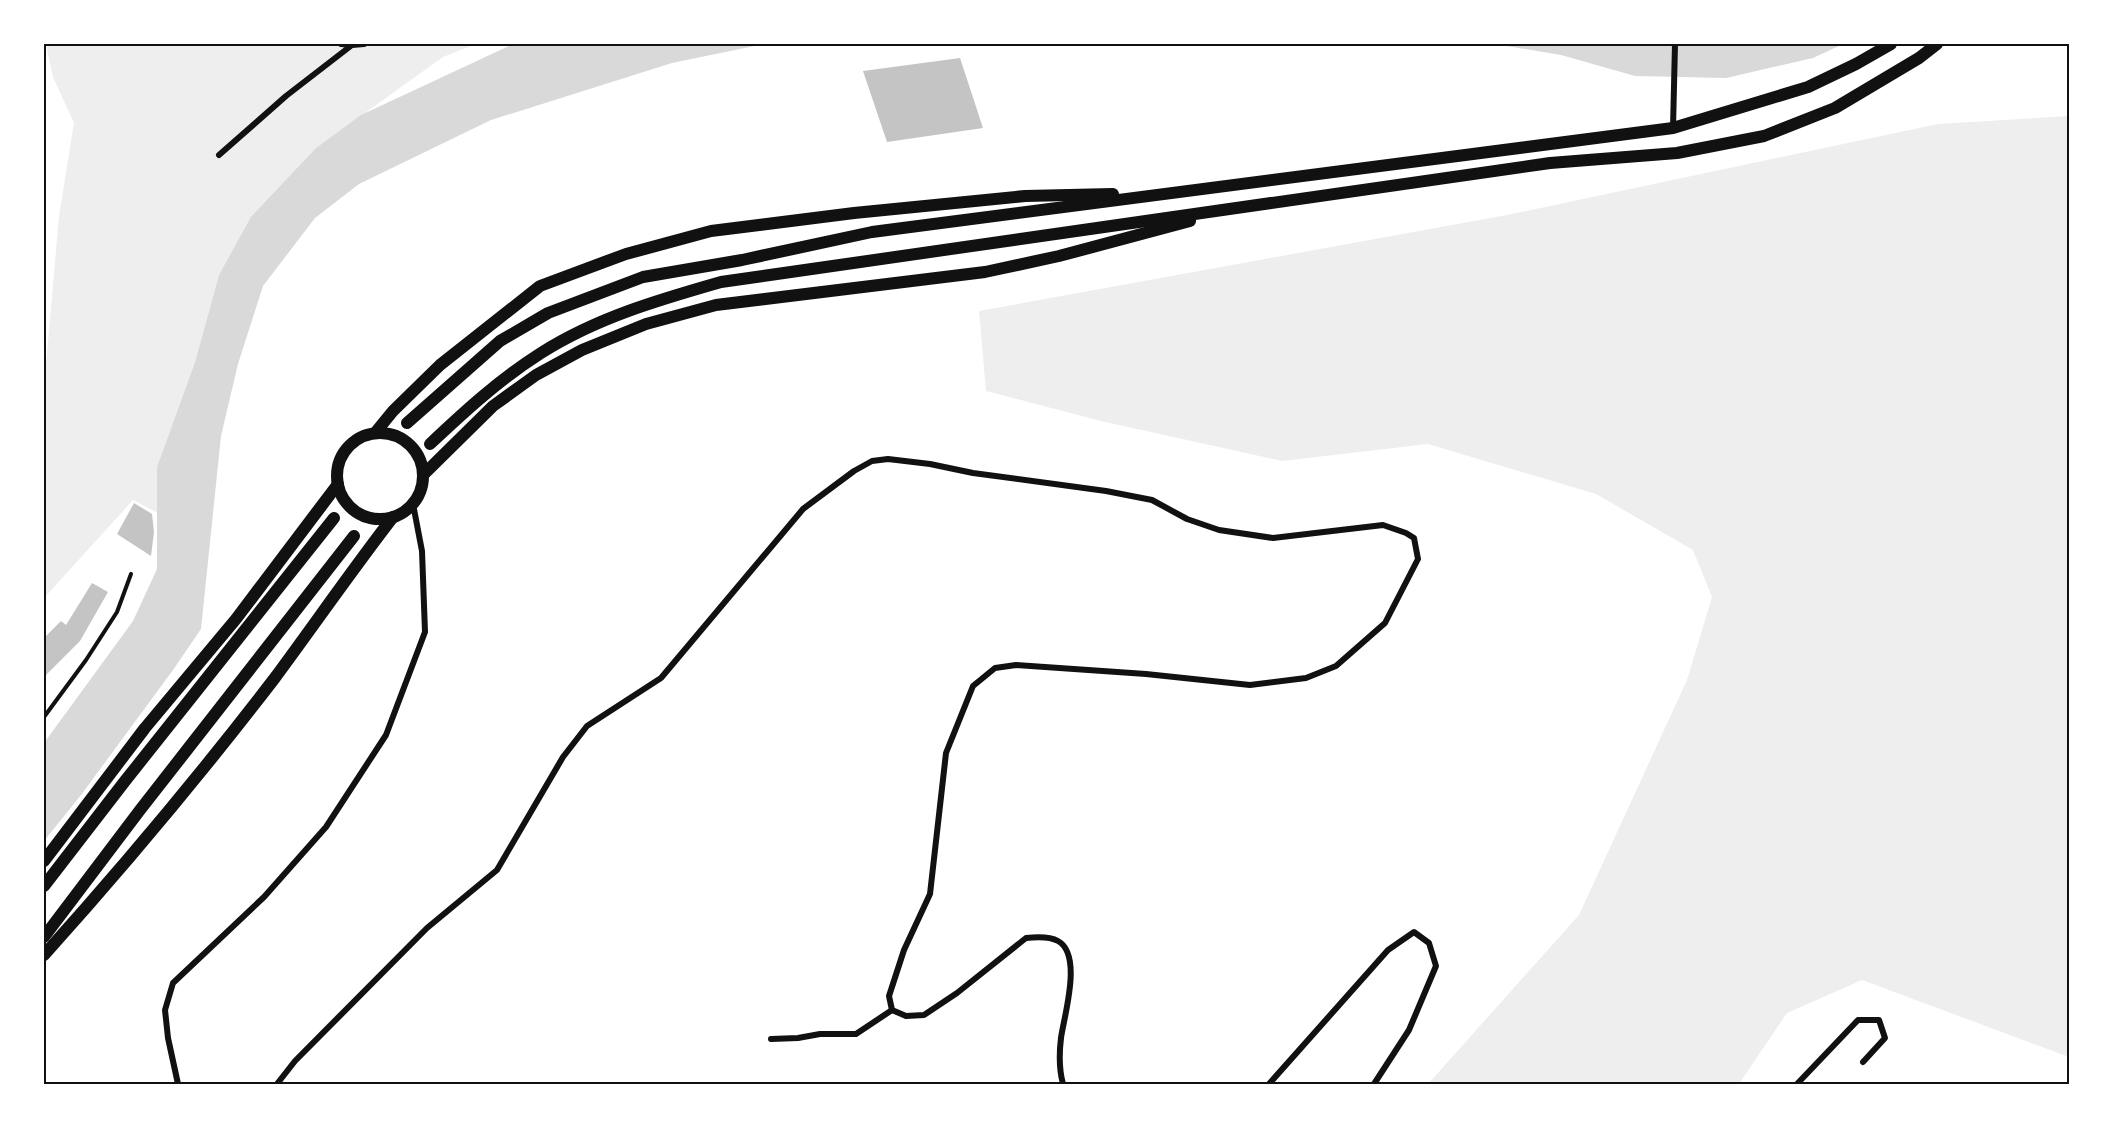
<svg xmlns="http://www.w3.org/2000/svg" width="2113" height="1128" font-family="Signika,sans-serif">
  <rect width="100%" height="100%" fill="#fff"/>
  <g fill="#eee">
    <path d="M46,44H476L443,57L316,148L219,275L195,362L157,467L158,513L133,500L44,598V388L59,216L74,123L53,77Z"/>
    <path d="M2069,116V1057L1862,980L1787,1013L1739,1084H1428L1579,915L1687,680L1712,597L1693,550L1596,494L1428,444L1282,461L1101,421L986,391L979,311L1507,215L1938,124Z"/>
  </g>
  <g fill="#d9d9d9">
    <path d="M513,44H764L672,63L491,120L359,184L315,218L263,286L238,364L221,436L201,629L173,670L81,795L44,841V743L133,621L157,569V467L195,362L219,275L251,217L316,148L361,115Z"/>
    <path d="M1495,44H1843L1813,58L1726,78L1635,76L1561,55Z"/>
  </g>
  <g fill="#c4c4c4">
    <path d="M960,58L983,128L887,142L863,71Z"/>
    <path d="M134,503L152,514L154,532L151,556L117,534Z"/>
    <path d="M92,583L108,592L80,641L44,677V638L61,621L66,625Z"/>
  </g>
  <g fill="none" stroke-linecap="round" stroke-linejoin="round">
    <path stroke="#111" stroke-width="4" d="M44,717L86,660L117,612L131,574"/>
    <g stroke="#111" stroke-width="6">
      <path d="M341,44L352,45"/>
      <path d="M1673,128L1675,44"/>
      <path d="M219,155L286,96L352,45L364,44"/>
      <path d="M771,1039L798,1038L820,1034H856L892,1010"/>
      <path d="M178,1084L168,1038L165,1010L173,983L264,897L326,827L386,735L425,632L422,551L413,504"/>
      <path d="M277,1084L295,1061L427,928L497,870L563,757L587,726L661,678L803,509L854,471L872,461L888,459L930,464L973,473L1106,491L1152,500L1187,519L1219,530L1273,538L1383,525L1406,533L1414,538L1418,559L1385,623L1336,666L1306,678L1250,685L1146,674L1016,665L995,668L973,686L946,753L930,894L904,950L889,996L892,1010L906,1016L924,1015L957,993L1026,938C1035,937 1049,936 1058,941C1083,955 1064,1016 1061,1038C1059,1054 1059,1069 1063,1084"/>
      <path d="M1269,1084L1388,950L1414,932L1429,943L1436,966L1409,1030L1374,1084"/>
      <path d="M1797,1084L1858,1020H1879L1885,1038L1863,1062"/>
    </g>
    <g stroke="#111" stroke-width="12">
      <path d="M407,423L500,341L548,313L643,277L742,260L872,232L1673,128L1808,87L1856,64L1891,44"/>
      <path d="M375,433L393,411L440,365L540,286L626,254L711,231L854,213L1025,196L1113,194"/>
      <circle cx="380" cy="476" r="43"/>
      <path d="M430,444C465,411 500,379 541,353C596,318 658,300 721,282L1550,163L1677,153L1764,136L1835,108L1919,58L1937,44"/>
      <path d="M423,475L493,406L536,375L582,350L646,324L716,305L985,272L1059,256L1190,221"/>
      <path d="M44,861L145,728L236,619L338,484"/>
      <path d="M44,886L125,781L334,518"/>
      <path d="M44,937L140,810L354,536"/>
      <path d="M44,955C124,866 201,774 274,679C314,625 352,570 393,517"/>
    </g>
  </g>
  <rect width="2113" height="1128" fill="none" stroke="#ffffff" stroke-width="90"/>
  <rect x="45" y="45" width="2023" height="1038" fill="none" stroke="#111" stroke-width="2"/>
</svg>
